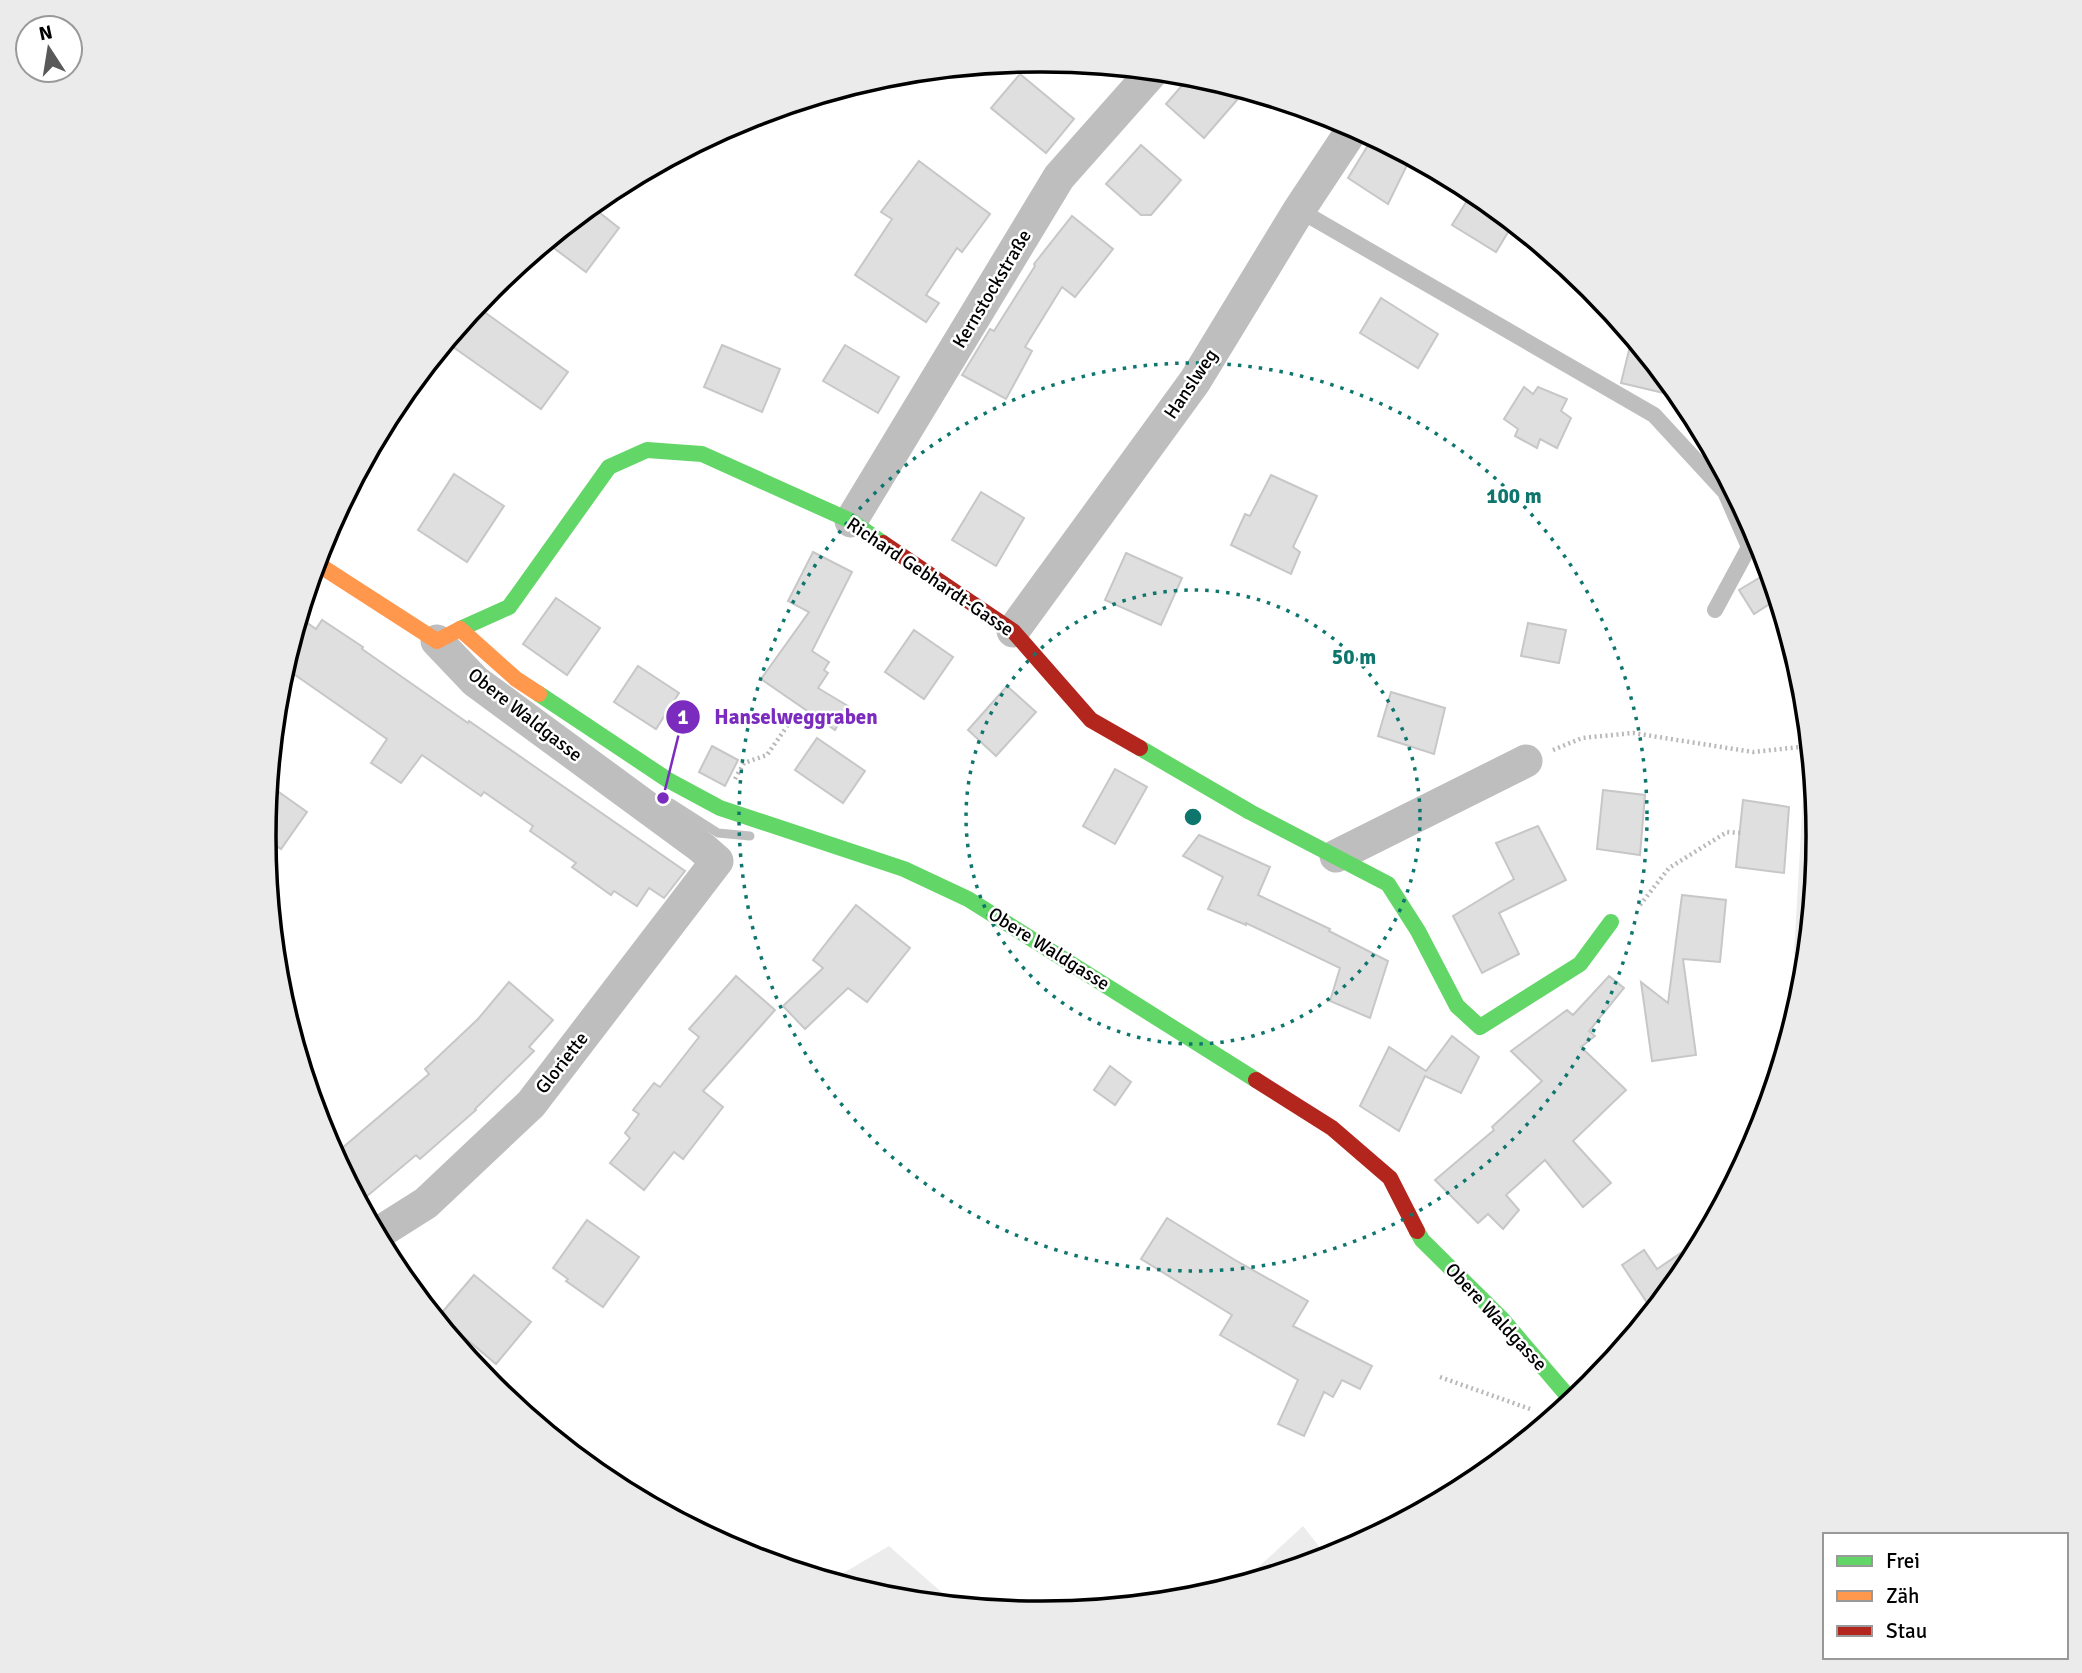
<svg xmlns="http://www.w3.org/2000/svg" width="2082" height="1673" font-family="Signika,sans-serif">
  <rect width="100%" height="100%" fill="#fff"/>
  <g fill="#ececec">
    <path d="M1807,726L1818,837L1804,973L1794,954Z"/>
    <path d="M1303,1526L1328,1558L1239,1585Z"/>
    <path d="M889,1546L956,1605L889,1598L830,1581Z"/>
  </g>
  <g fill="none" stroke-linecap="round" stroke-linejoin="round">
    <path stroke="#bfbfbf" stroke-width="9" d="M671,803L718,833L750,836"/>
  </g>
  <g fill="#dfdfdf" stroke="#c7c7c7" stroke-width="2">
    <path d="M1020,74L1074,119L1046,153L991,108Z"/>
    <path d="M1192,74L1217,82L1237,100L1204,138L1166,104Z"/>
    <path d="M1373,137L1411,157L1388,204L1348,178Z"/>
    <path d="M1141,145L1181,180L1151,215H1141L1106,184Z"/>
    <path d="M919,161L990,214L962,252L957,248L926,295L939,303L926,322L855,275L892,219L881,212Z"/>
    <path d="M1473,191L1513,224L1496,252L1452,225Z"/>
    <path d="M591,206L619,228L586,272L551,246L567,226Z"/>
    <path d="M1072,216L1113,249L1075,297L1062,287L1025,347L1032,351L1006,399L962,375L990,329L994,331L1035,266L1034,264Z"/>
    <path d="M1381,298L1438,334L1418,368L1360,333Z"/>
    <path d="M476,306L568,372L541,409L446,342Z"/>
    <path d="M1632,338L1681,397L1621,383Z"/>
    <path d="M722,345L780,369L762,412L704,387Z"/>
    <path d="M845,345L899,377L878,413L823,381Z"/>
    <path d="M1524,387L1533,394L1538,387L1567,399L1561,411L1571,418L1557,448L1540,439L1537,448L1515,436L1518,429L1504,419Z"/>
    <path d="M454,474L504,506L467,562L418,530Z"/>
    <path d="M1271,475L1317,496L1293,547L1300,552L1291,574L1231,545L1245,514L1250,516Z"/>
    <path d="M981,492L1024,518L996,566L952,540Z"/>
    <path d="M813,552L852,572L812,651L829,662L824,670L828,673L818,688L848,706L835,730L761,679L809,612L788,601Z"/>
    <path d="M1126,553L1182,578L1161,625L1105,600Z"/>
    <path d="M1769,572L1777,599L1754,614L1739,590Z"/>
    <path d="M556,598L600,628L567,675L523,644Z"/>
    <path d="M299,617L316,629L322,620L363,647L362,649L468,723L469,721L685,871L664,898L649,888L637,906L614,891L611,895L572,867L576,863L530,831L533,826L484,792L481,796L422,755L401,783L371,763L387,739L288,670L295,660L288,655Z"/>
    <path d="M1528,623L1566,630L1559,663L1521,656Z"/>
    <path d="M914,630L953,657L924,699L885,672Z"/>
    <path d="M638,666L679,693L656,729L614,702Z"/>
    <path d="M1007,686L1036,712L996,756L968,730Z"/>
    <path d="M1391,692L1445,708L1434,754L1378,736Z"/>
    <path d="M817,738L865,771L843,803L795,770Z"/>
    <path d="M712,746L738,760L725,786L699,772Z"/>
    <path d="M1115,769L1147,787L1115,844L1083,826Z"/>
    <path d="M269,785L307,812L281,849L264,837Z"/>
    <path d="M1603,790L1645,795L1640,855L1597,849Z"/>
    <path d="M1743,800L1789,807L1784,873L1736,867Z"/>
    <path d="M1538,826L1566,880L1499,913L1519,954L1482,973L1453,916L1514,879L1496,843Z"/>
    <path d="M1199,835L1270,867L1258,895L1330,929L1329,931L1388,961L1370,1018L1330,1001L1340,968L1246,923V925L1208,909L1223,877L1183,856Z"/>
    <path d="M1682,895L1726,900L1720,962L1683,959L1696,1055L1652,1061L1641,982L1668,1003Z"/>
    <path d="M856,905L910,948L867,1002L848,988L805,1029L783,1006L823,968L813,960Z"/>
    <path d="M736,976L775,1010L703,1091L723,1107L683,1159L674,1152L644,1190L610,1163L630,1138L625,1133L639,1114L633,1110L654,1083L660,1087L699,1037L689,1029Z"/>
    <path d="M1609,976L1624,988L1589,1031L1595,1036L1581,1047L1626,1090L1573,1141L1611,1183L1583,1207L1545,1160L1506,1195L1519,1210L1503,1229L1488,1214L1478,1223L1435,1180L1494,1130L1492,1127L1542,1081L1511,1051L1567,1010L1573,1015Z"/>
    <path d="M509,982L553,1020L529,1047L534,1051L475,1109L476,1110L420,1159L416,1155L360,1202L334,1155L429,1074L425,1069L478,1019Z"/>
    <path d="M1452,1036L1479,1057L1461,1093L1425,1076L1399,1131L1360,1106L1389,1047L1426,1071Z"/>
    <path d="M1110,1066L1131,1082L1115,1105L1094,1090Z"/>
    <path d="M1167,1218L1235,1260L1308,1301L1293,1326L1372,1366L1360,1389L1342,1380L1333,1397L1324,1392L1304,1436L1278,1424L1298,1380L1220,1335L1232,1315L1141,1259Z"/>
    <path d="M587,1220L639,1257L603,1307L566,1281L568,1279L553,1268Z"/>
    <path d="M1703,1238L1687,1269L1661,1299L1650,1307L1622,1265L1644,1250L1657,1269Z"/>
    <path d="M474,1275L531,1322L496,1364L439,1316Z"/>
  </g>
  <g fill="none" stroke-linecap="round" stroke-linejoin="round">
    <g stroke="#b9b9b9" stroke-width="4.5" stroke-dasharray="2 3.5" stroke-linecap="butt">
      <path d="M1553,750L1582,738L1633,733L1753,752L1809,746"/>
      <path d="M735,779L744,763L767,755L799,709"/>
      <path d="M1640,905L1669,868L1727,832L1740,833"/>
      <path d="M1440,1377L1533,1410"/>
    </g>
    <path stroke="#bebebe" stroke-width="16" d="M1299,210L1654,415L1725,492L1749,547L1715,610"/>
    <g stroke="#bebebe" stroke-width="33">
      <path d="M851,521L1059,177L1153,71"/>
      <path d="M1013,631L1195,381L1299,210L1354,127"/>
      <path d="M1336,856L1526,761"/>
      <path d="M377,1234L426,1203L531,1104L717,861L701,847L475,681L437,641"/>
    </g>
    <g stroke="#63d668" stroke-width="16">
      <path d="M460,629L509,607L609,467L647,450L702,454L851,521L883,543"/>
      <path d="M539,694L668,780L720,808L904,869L968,899L1256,1080"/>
      <path d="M1140,748L1250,812L1388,884L1418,931L1457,1006L1480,1027L1580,964L1611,922"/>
      <path d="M1417,1231L1422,1240L1502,1319L1572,1401"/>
    </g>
    <path stroke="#ff974d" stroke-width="16" d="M316,563L437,641L460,629L516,679L539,694"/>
    <g stroke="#b3261e" stroke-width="16">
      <path d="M883,543L1013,631L1091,720L1140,748"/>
      <path d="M1256,1080L1332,1128L1390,1178L1417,1231"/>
    </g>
  </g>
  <g fill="none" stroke="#0f766e" stroke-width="3.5" stroke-dasharray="3.5 7">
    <circle cx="1193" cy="817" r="227"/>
    <circle cx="1193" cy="817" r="454"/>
  </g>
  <g text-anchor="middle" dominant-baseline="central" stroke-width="5" stroke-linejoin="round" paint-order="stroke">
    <g font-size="19" fill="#000" stroke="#fff">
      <text transform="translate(992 289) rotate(-59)">Kernstockstraße</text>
      <text transform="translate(1191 384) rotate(-56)">Hanslweg</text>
      <text transform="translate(930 577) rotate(34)">Richard Gebhardt-Gasse</text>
      <text transform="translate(525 715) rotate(38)">Obere Waldgasse</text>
      <text transform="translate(1049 949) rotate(32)">Obere Waldgasse</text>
      <text transform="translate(562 1063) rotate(-52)">Gloriette</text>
      <text transform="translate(1496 1317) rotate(47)">Obere Waldgasse</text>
    </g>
  </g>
  <path d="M0 0H2082V1673H0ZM1040 72H1042A764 764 0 0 1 1806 836V837A764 764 0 0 1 1042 1601H1040A764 764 0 0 1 276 837V836A764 764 0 0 1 1040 72Z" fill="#ebebeb" fill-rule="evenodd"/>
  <path fill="none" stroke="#000" stroke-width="3.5" d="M1040 72H1042A764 764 0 0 1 1806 836V837A764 764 0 0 1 1042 1601H1040A764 764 0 0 1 276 837V836A764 764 0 0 1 1040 72Z"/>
  <circle cx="1193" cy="817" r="10" fill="#0f766e" stroke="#fff" stroke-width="3.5"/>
  <g font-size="21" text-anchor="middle" font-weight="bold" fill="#0f766e" stroke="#fff" stroke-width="5" stroke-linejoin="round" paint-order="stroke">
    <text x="1514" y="503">100 m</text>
    <text x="1354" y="664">50 m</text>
  </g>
  <path fill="none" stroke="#7b2cbf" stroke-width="2.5" d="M663 798L683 717"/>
  <g fill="#7b2cbf" stroke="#fff" stroke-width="2.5">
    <circle cx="663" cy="798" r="7"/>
    <circle cx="683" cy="717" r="18"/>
  </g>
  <g font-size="21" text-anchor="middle" font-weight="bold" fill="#fff">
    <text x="683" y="724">1</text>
  </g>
  <g font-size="21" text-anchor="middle" font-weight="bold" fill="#7b2cbf" stroke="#fff" stroke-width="5" stroke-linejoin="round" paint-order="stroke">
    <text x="796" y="724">Hanselweggraben</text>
  </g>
  <rect x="1823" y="1533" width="245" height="126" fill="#ffffff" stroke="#999999" stroke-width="2"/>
  <rect x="1837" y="1556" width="35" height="10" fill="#63d668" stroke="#999999" stroke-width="2"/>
  <text x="1886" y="1568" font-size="21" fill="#000000">Frei</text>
  <rect x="1837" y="1591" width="35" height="10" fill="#ff974d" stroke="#999999" stroke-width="2"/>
  <text x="1886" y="1603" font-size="21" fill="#000000">Zäh</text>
  <rect x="1837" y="1626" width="35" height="10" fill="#b3261e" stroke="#999999" stroke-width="2"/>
  <text x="1886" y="1638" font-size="21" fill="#000000">Stau</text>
  <g transform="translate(49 49) rotate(348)"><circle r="33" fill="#ffffff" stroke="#999999" stroke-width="2"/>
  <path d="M0-5L12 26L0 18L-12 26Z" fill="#595959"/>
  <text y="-10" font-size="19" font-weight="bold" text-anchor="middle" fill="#000000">N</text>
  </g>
</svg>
